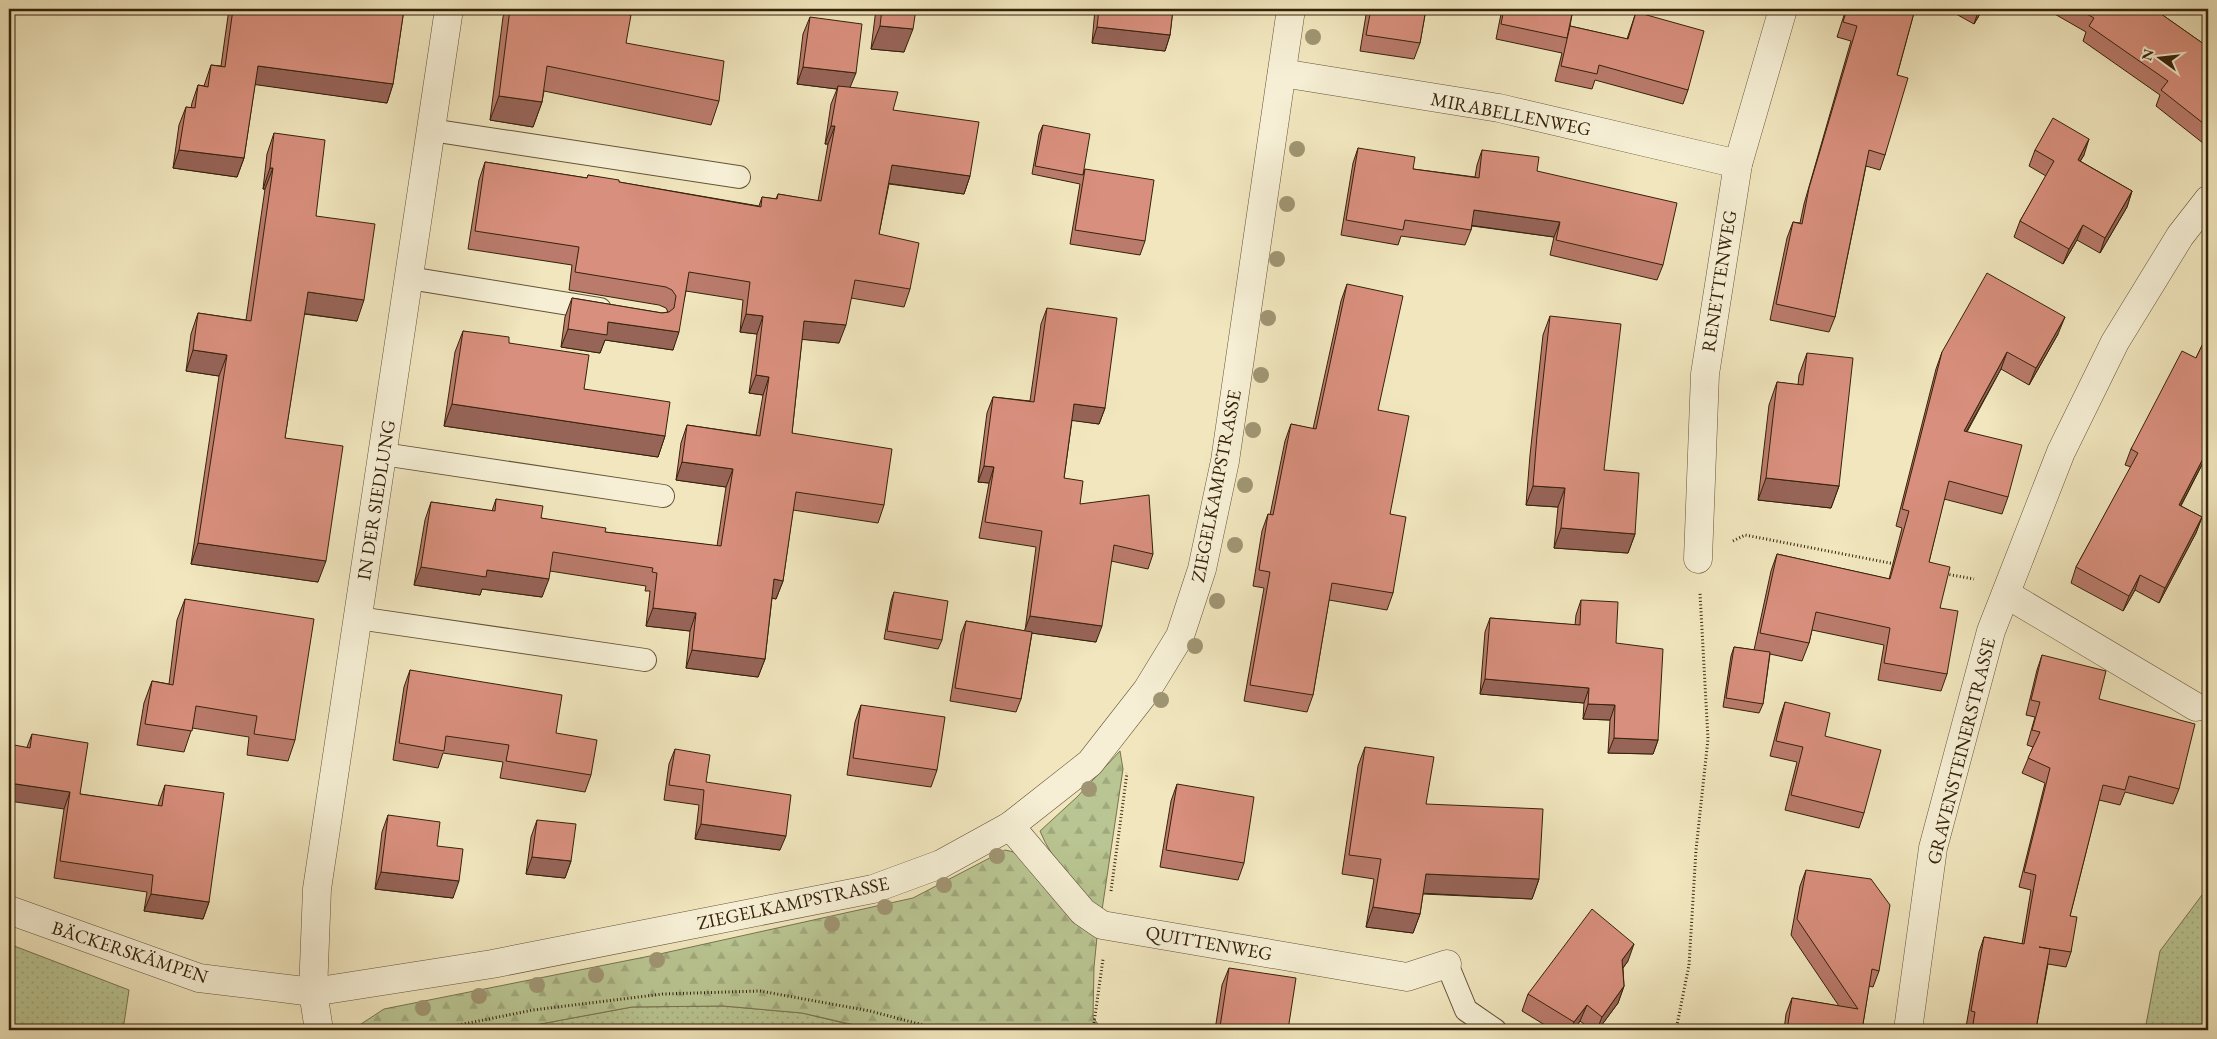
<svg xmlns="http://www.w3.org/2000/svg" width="2217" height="1039" font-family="'EB Garamond',serif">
  <defs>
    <pattern id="grass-dots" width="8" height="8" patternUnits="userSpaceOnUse" patternTransform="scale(1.25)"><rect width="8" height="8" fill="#b9c592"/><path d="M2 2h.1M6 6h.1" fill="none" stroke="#a0a97d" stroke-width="1.8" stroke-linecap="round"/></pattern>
    <pattern id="forest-firs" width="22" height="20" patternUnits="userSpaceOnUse" patternTransform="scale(1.25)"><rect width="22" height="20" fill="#b9c592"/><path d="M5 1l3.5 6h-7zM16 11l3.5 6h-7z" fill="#a0a97d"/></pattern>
  </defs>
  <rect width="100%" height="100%" fill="#f1e6be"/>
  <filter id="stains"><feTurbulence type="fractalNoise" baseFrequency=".004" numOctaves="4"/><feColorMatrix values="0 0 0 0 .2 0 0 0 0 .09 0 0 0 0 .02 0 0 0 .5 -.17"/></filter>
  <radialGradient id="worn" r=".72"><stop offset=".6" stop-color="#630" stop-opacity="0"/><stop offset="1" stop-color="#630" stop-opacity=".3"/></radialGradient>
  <g fill="url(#grass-dots)" stroke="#77744e">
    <path d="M2208,887V1030H2145L2160,951Z"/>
    <path d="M9,944L129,990L123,1030H9Z"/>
    <path d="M723,1006L802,1013L847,1024L848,1030H508L632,1007Z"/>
  </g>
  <g fill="url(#forest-firs)" stroke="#77744e">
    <path d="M1120,751L1123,769L1102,910H1100C1076,885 1053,863 1040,831L1077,797Z"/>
    <path d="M1005,850L1014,852L1097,937L1094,967L1093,1017L1102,1030H877L802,1013L723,1006L632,1007L508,1030H356L355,1028L384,1009L655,955L913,898Z"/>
  </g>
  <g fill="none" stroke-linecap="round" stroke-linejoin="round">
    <defs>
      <g id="lane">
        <path d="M431,130L739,177"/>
        <path d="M409,278L600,309"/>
        <path d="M383,454L663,496"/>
        <path d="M358,618L645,660"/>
        <path d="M1447,964L1466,1010L1495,1030"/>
      </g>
      <g id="street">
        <path d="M1282,73L1499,108L1738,164"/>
        <path d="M1698,559L1705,374L1738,164L1783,9"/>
        <path d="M2006,594L2196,707"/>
        <path d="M1010,826L1083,912L1102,925L1407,977L1447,964"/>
        <path d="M9,910L199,978L313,992L492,964L873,889L941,864L1010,826L1090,763L1147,690L1180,636L1202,569L1225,461L1291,9"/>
        <path d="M319,1030L313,992L317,889L449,9"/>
        <path d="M1908,1030L1933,848L1991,631L2061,452L2115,342L2180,236L2208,200"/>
      </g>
    </defs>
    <use href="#lane" stroke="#645337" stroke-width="24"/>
    <use href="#street" stroke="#645337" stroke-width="29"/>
    <g stroke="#35220a" stroke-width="3" stroke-dasharray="1 2.5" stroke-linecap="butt">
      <path d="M1733,541L1745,535L1895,564"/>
      <path d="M1946,574L1974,579"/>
      <path d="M1111,891L1127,773"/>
      <path d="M434,1030L533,1010L663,994L760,991L870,1011L942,1030"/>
      <path d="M1093,1030L1103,959"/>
      <path d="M1676,1030L1689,965L1696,850L1708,739L1700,593"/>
    </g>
    <use href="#lane" stroke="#f6efd5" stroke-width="22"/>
    <use href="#street" stroke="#f6efd5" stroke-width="28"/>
  </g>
  <g fill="#a09572">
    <circle cx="1313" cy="37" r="8"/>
    <circle cx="1297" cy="149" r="8"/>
    <circle cx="1287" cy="204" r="8"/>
    <circle cx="1277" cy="259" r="8"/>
    <circle cx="1268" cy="318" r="8"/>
    <circle cx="1261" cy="375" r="8"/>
    <circle cx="1253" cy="430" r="8"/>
    <circle cx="1245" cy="485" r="8"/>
    <circle cx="1235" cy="545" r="8"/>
    <circle cx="1217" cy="601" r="8"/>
    <circle cx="1195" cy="646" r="8"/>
    <circle cx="1161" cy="700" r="8"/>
    <circle cx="1089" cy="789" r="8"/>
    <circle cx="997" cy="856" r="8"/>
    <circle cx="944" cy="885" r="8"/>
    <circle cx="885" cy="907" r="8"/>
    <circle cx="832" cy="924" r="8"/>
    <circle cx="657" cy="960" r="8"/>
    <circle cx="596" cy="975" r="8"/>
    <circle cx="537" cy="985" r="8"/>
    <circle cx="479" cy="996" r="8"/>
    <circle cx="423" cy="1008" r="8"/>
  </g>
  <g fill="#ba7b6c" stroke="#35220a">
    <path d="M229,9H404L393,84L387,103L255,84L244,158L237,177L173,168L179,125L186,107L191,108L192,103L198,85L204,86L211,65L221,66Z"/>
    <path d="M506,9H592L626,43L719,101L711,125L544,91L542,102L533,127L490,120L503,17Z"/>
    <path d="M876,9H916L904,52L871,49Z"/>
    <path d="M1095,9H1173L1170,35L1165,51L1092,43Z"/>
    <path d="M1367,9H1426L1420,43L1414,59L1360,51Z"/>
    <path d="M1502,9H1573L1570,26L1627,39L1636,12L1688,90L1683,104L1595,80L1592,89L1555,81L1562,53L1496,39Z"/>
    <path d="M1846,9H1915L1897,75L1885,155L1880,170L1866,166L1835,317L1829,332L1770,320L1787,238L1793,222L1800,223L1804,204L1851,41L1837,37Z"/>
    <path d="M1947,9H1983L1974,24Z"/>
    <path d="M2046,9H2154L2208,47V147L2156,106L2160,95L2083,41L2086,32Z"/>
    <path d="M810,17L850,87L893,110L970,176L964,194L889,184L879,234L910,289L904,307L851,298L839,343L802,339L792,433L884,505L878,523L793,510L783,581L776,599L772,598L765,659L758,677L686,668L690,631L646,626L650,591H645L646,586L550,571L542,597L482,589L480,595L414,585L425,520L431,502L492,511L496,499L541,518L605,532L717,546L726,487L676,480L681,443L687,425L756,435L763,395L749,393L757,334L740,332L743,300L686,291L673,350L605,340L600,353L561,347L565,317L572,298L662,313L668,312L666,308L659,305L569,290L572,265L468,249L479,180L485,162L587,178L588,175L619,182L759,206L762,197L776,199L778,194L818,201L828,144H825L831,104L837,89L797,84L803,34Z"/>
    <path d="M1043,125L1083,175L1085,169L1145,241L1140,255L1070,244L1080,184L1032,174L1039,134Z"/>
    <path d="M274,133L316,216L357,321L304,314L285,438L318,582L191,564L219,376L186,371L191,334L198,313L246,320L265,189H263L267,154Z"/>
    <path d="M1358,148L1413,169L1475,177L1477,165L1482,150L1537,171L1663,265L1657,280L1550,255L1554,237L1472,226L1471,230L1465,245L1401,236L1398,245L1341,235L1353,163Z"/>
    <path d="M2035,150L2084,155L2080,161L2132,191L2127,207L2100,253L2077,240L2063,264L2014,237L2020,221L2046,176L2029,166Z"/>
    <path d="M1347,284L1378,410L1390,514L1393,593L1387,610L1329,600L1313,695L1307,712L1244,701L1264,588L1253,586L1262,531L1268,514L1270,515L1285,441L1291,424L1313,429L1341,301Z"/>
    <path d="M1047,308L1105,408L1099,424L1072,420L1064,478L1080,504L1153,554L1148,569L1111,561L1096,642L1032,633L1021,699L1016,712L950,701L961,634L966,621L1025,631L1036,547L979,538L989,483L978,482L987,413L993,397L1030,401L1041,324Z"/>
    <path d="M1550,316L1604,470L1635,534L1628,553L1554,548L1558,507L1526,505L1530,455L1543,335Z"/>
    <path d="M463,331L509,343L584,389L665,436L658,457L444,426L455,352Z"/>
    <path d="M2208,333V453L2181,506L2202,517L2196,533L2159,603L2135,590L2123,611L2071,583L2076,567L2131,467L2125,465L2131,449L2196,358Z"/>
    <path d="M2058,334L2029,385L2001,369L1967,432L2008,497L2002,514L1944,499L1929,562L1940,608L1947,674L1941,691L1878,680L1884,645L1812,630L1809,643L1802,661L1770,654L1763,704L1759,713L1723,707L1731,656L1734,647L1754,650L1771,571L1777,554L1889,579L1902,528L1896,526L1936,369L1942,352Z"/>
    <path d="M1807,353L1839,486L1831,508L1758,500L1769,405L1777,382L1798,385L1799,375Z"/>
    <path d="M894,592L942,640L938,649L884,639L891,601Z"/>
    <path d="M185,599L295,740L288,761L247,755L249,737L192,728L184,752L137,745L144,703L152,681L169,684L177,620Z"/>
    <path d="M1581,600L1616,643L1658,740L1653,754L1608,753L1610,720L1583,719L1584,703L1480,694L1485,632L1490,618L1575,625L1576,615Z"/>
    <path d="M2042,655L2099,699L2179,789L2173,804L2125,792L2120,805L2099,800L2070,916L2071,952L2066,967L2048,964L2036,1029L2041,1030H1969V1027H1966L1979,952L1984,937L2022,944L2031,890L2019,887L2045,783L2022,773L2033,747L2027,745L2035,717L2026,715L2037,670Z"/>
    <path d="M410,670L556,733L591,775L585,792L500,778L503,762L443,753L438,768L393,760L404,687Z"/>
    <path d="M2208,678V689L2205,687Z"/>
    <path d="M1785,702L1825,736L1864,813L1859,828L1785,810L1797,762L1770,756L1780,717Z"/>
    <path d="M861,705L937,770L931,787L847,775L855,722Z"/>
    <path d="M32,734L80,794L158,806L159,802L165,785L209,902L203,919L144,911L147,892L54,878L64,809L27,747Z"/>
    <path d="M1365,747L1426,804L1539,879L1532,899L1423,894L1420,914L1413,933L1366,927L1374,879L1342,874L1358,766Z"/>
    <path d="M675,749L706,782L780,850L695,839L699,805L664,800L669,764Z"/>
    <path d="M1177,784L1244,863L1238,880L1160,867L1171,801Z"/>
    <path d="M388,815L437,846L453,898L375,889L382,832Z"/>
    <path d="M537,820L571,861L565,878L526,874L531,837Z"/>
    <path d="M1806,870L1879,971L1873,987L1869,986L1862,1030H1784L1786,1014L1792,998L1839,1006L1791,935L1800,886Z"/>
    <path d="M1628,961L1623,968L1624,986L1618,1003L1598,1030H1592L1580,1021L1574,1030H1553L1522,1011L1528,994Z"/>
    <path d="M1229,968L1288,1030H1215L1222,985Z"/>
  </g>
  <g fill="#976458" stroke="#35220a">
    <path d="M1186,9H1236L1234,14L1186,10Z"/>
    <path d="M1979,9H1983L1974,24Z"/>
    <path d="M880,26L913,29L904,52L871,49Z"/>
    <path d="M1097,27L1170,35L1165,51L1092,43Z"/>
    <path d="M258,66L393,84L387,103L251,84Z"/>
    <path d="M803,67L856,73L849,90L838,86L837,89L797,84Z"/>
    <path d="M499,96L542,102L533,127L490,120Z"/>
    <path d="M831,126H835L828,144H825Z"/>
    <path d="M2089,139L2084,155L2072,175L2078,160Z"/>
    <path d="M179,150L244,158L237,177L173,168Z"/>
    <path d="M892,165L970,176L964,194L886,183Z"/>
    <path d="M270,168H273L265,189H263Z"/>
    <path d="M2132,191L2127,207L2100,253L2105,238Z"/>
    <path d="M1474,210L1560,222L1554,237L1469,225Z"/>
    <path d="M2083,225L2077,240L2063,264L2069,249Z"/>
    <path d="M308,292L364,300L357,321L300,313Z"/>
    <path d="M746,314L763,316L757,334L740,332Z"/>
    <path d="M2065,317L2058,334L2029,385L2036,368Z"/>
    <path d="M804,321L846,325L839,343L798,339Z"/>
    <path d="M608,322L679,332L673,350L605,340L600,353L561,347L568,329Z"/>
    <path d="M193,350L227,355L219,376L186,371Z"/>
    <path d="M2007,352L2001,369L1957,448L1964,431Z"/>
    <path d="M756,375L769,377L763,395L749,393Z"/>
    <path d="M452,404L665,436L658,457L444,426Z"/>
    <path d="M1074,404L1105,408L1099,424L1068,420Z"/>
    <path d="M2208,449V453L2173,520L2179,505Z"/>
    <path d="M682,462L733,469L726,487L676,480Z"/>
    <path d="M984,466L994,467L989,483L978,482Z"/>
    <path d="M1766,478L1839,486L1831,508L1758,500Z"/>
    <path d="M1533,486L1565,488L1558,507L1526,505Z"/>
    <path d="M2202,517L2196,533L2159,603L2165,588Z"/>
    <path d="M1561,528L1635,534L1628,553L1554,548Z"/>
    <path d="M198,543L326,561L318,582L191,564Z"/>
    <path d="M421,567L487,570L549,579L542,597L482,589L480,595L414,585Z"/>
    <path d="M2140,575L2135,590L2123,611L2129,596Z"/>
    <path d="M774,579L783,581L776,599L768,597Z"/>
    <path d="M653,608L696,613L690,631L646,626Z"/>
    <path d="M1030,616L1102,626L1096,642L1024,632Z"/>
    <path d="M692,650L765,659L758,677L686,668Z"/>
    <path d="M1485,679L1589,688L1584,703L1480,694Z"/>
    <path d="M1588,704L1615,705L1610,720L1583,719Z"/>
    <path d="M1614,738L1658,740L1653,754L1608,753Z"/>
    <path d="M9,783L70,792L64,809L9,801Z"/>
    <path d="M701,824L786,836L780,850L695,839Z"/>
    <path d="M532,857L571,861L565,878L526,874Z"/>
    <path d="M381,872L459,881L453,898L375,889Z"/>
    <path d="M1426,874L1539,879L1532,899L1419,893Z"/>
    <path d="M151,894L209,902L203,919L144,911Z"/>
    <path d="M1373,907L1420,914L1413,933L1366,927Z"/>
    <path d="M1634,944L1628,961L1616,977L1622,960Z"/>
    <path d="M1624,986L1618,1003L1598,1030H1597L1602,1017Z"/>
    <path d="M1587,1005L1580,1021L1574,1030H1571L1574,1022Z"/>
  </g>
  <g fill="#d88f7d" stroke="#35220a">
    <path d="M233,9H404L393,84L258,66L244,158L179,150L186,107L195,108L198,85L208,87L211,65L225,67Z"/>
    <path d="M510,9H592L631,15L626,43L724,61L719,101L547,66L542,102L499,96Z"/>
    <path d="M882,9H916L913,29L880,26Z"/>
    <path d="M1099,9H1173L1170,35L1097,27Z"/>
    <path d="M1371,9H1426L1420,43L1366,35Z"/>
    <path d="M1504,9H1573L1567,38L1501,24Z"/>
    <path d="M1847,9H1915L1897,75L1908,78L1885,155L1869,150L1835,317L1776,304L1793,222L1802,224L1809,188L1857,26L1843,22Z"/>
    <path d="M2078,9H2154L2208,47V127L2161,90L2168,81L2089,26L2094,18Z"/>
    <path d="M1636,12L1704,31L1688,90L1599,65L1597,74L1561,66L1570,26L1628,39Z"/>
    <path d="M810,17L862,24L856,73L803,67Z"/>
    <path d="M838,86L898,92L893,110L979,122L970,176L892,165L879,234L919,243L910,289L855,280L846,325L804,321L792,433L892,449L884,505L796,492L783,581L774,579L765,659L692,650L696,613L653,608L657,573L652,572L653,568L553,552L549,579L487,570L486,577L421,567L431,502L495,511L496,499L543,506L541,518L606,528L605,532L721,546L733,469L682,462L687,425L760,436L769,377L756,375L763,316L746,314L750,282L689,272L679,332L608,322L607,335L568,329L572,298L662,313L669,312L674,308L676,296L672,290L666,287L575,272L579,247L475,231L485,162L587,178L588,175L619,180V182L761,207L762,197L777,199L778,194L821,201L835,126H831Z"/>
    <path d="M2053,118L2089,139L2078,160L2132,191L2105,238L2083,225L2069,249L2020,221L2054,161L2035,150Z"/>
    <path d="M1043,125L1090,134L1083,175L1035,166Z"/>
    <path d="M274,133L325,140L316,216L375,224L364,300L308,292L285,438L343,446L326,561L198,543L227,355L193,350L198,313L251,321L273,168H270Z"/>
    <path d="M1358,148L1415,157L1413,169L1479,178L1482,150L1539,157L1537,171L1677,203L1663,265L1556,240L1560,222L1474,210L1471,230L1405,220L1403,230L1346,220Z"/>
    <path d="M1085,169L1154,180L1145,241L1075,230Z"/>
    <path d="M1987,273L2065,317L2036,368L2007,352L1964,431L2022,445L2008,497L1949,481L1929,562L1950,567L1940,608L1958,611L1947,674L1884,663L1890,628L1816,612L1809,643L1760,633L1777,554L1890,579L1909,511L1902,509L1942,352Z"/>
    <path d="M1347,284L1403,296L1378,410L1409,416L1390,514L1406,517L1393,593L1332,583L1313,695L1250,685L1270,572L1259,570L1268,514L1273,515L1291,424L1316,429Z"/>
    <path d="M1047,308L1117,318L1105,408L1074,404L1064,478L1083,481L1080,504L1149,495L1153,554L1114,545L1102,626L1030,616L1042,531L985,522L994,467L984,466L993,397L1034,402Z"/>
    <path d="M1550,316L1621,324L1604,470L1639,473L1635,534L1561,528L1565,488L1533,486L1537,435Z"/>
    <path d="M463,331L509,337V343L589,355L584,389L670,402L665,436L452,404Z"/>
    <path d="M2208,333V449L2179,505L2202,517L2165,588L2140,575L2129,596L2076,567L2138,453L2131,449L2182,351L2196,358Z"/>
    <path d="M1807,353L1853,358L1839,486L1766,478L1777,382L1803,385Z"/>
    <path d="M894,592L948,601L942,640L887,631Z"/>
    <path d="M185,599L314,619L295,740L254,734L257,716L196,706L192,731L145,724L152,681L173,685Z"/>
    <path d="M1581,600L1618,602L1616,643L1663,649L1658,740L1614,738L1615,705L1588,704L1589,688L1485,679L1490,618L1580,625Z"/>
    <path d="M966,621L1032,632L1021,699L955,688Z"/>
    <path d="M1734,647L1770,652L1763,704L1726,698Z"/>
    <path d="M2042,655L2106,671L2099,699L2195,724L2179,789L2129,776L2125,790L2103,785L2070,916L2077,917L2071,952L2039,947L2050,949L2036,1029L2041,1030H1972L1975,1012L1971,1011L1984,937L2024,944L2036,875L2024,872L2050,768L2028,758L2040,732L2032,730L2040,702L2031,700Z"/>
    <path d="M410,670L562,695L556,733L597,740L591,775L506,761L509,745L446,736L444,751L399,743Z"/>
    <path d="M1785,702L1830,713L1825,736L1881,750L1864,813L1791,795L1803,747L1776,741Z"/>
    <path d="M861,705L945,717L937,770L853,758Z"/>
    <path d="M32,734L88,743L80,794L162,806L165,785L224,793L209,902L151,894L153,875L60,861L70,792L9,783V744L30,748Z"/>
    <path d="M1365,747L1434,757L1426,804L1543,809L1539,879L1426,874L1420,914L1373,907L1381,859L1349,855Z"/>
    <path d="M675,749L710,755L706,782L791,795L786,836L701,824L704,790L669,785Z"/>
    <path d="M1177,784L1254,797L1244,863L1166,850Z"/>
    <path d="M388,815L440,822L437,846L463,849L459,881L381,872Z"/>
    <path d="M537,820L576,824L571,861L532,857Z"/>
    <path d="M1806,870L1871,879L1890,905L1879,971L1872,969L1862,1030H1787L1792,998L1858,1009L1797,919Z"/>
    <path d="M1592,909L1634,944L1622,960L1624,986L1602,1017L1587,1005L1574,1022L1528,994Z"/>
    <path d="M1229,968L1296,978L1288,1030H1239L1220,1027Z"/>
    <path d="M1340,1027L1354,1030H1339Z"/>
  </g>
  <g text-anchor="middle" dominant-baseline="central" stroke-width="4" stroke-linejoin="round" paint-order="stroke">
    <g font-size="19" fill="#35220a" stroke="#f6efd5">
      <text transform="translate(1511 114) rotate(11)">MIRABELLENWEG</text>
      <text transform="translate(1719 281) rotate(-81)">RENETTENWEG</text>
      <text transform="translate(1216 486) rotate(-79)">ZIEGELKAMPSTRASSE</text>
      <text transform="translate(376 500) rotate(-81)">IN DER SIEDLUNG</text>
      <text transform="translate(1961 751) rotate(-76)">GRAVENSTEINERSTRASSE</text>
      <text transform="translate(793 903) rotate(-12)">ZIEGELKAMPSTRASSE</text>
      <text transform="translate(1209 943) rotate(10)">QUITTENWEG</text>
      <text transform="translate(130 952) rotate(18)">BÄCKERSKÄMPEN</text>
    </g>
  </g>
  <rect width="2217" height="1039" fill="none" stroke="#f1e6be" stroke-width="30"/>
  <rect x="10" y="10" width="2197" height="1019" fill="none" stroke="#35220a" stroke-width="2.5"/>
  <rect x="15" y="15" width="2187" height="1009" fill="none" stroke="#35220a"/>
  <g transform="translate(2160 58) rotate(285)" stroke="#f6efd5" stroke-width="4" paint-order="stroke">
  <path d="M0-4L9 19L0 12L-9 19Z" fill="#35220a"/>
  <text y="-8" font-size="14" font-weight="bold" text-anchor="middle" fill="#35220a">N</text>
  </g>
  <rect width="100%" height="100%" filter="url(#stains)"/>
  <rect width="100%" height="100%" fill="url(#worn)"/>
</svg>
